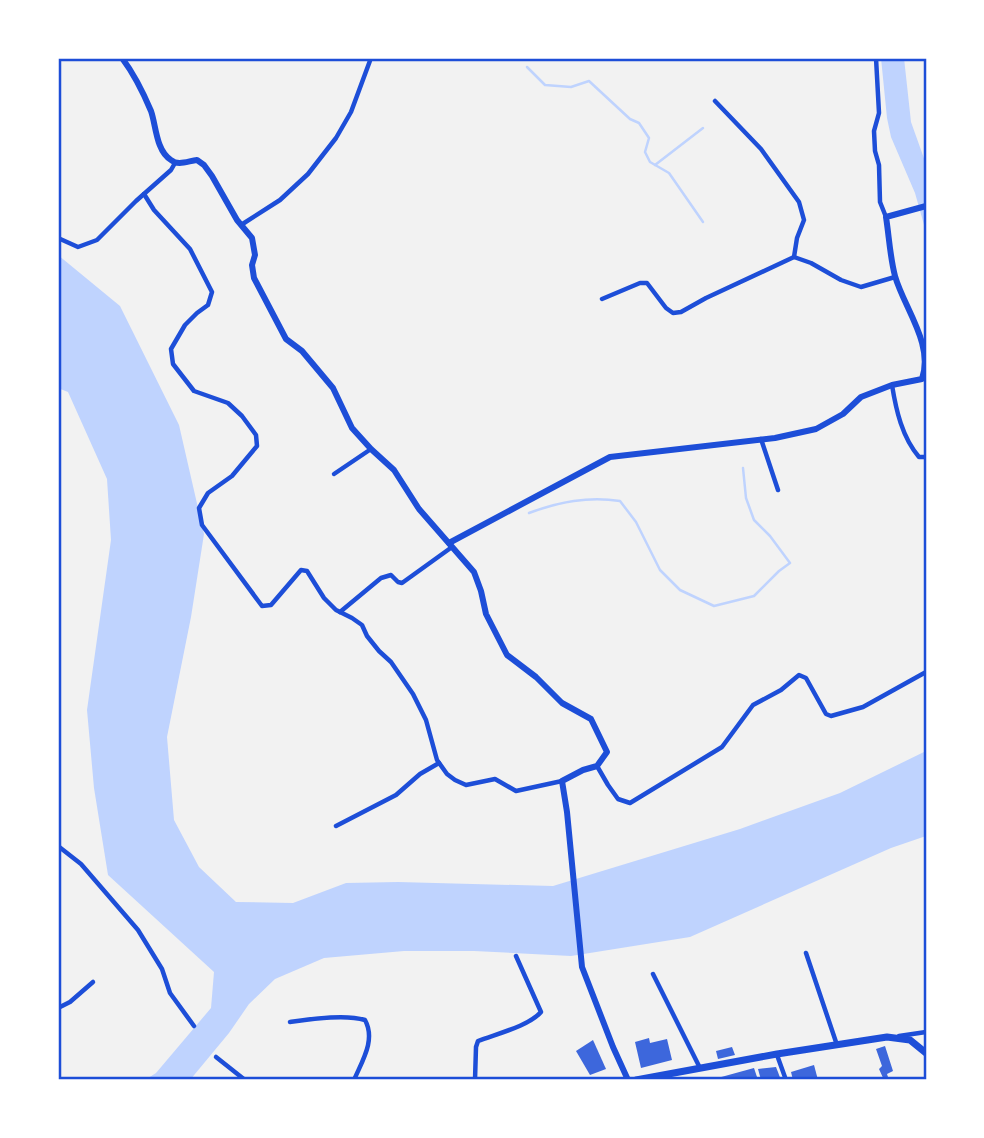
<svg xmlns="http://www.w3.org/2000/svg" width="984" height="1138" font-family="'Roboto Serif',serif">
  <rect width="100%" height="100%" fill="#f2f2f2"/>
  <g fill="#bfd3fe">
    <path d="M881,58H904L911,122L926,164V232L915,193L891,137L887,118Z"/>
    <path d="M58,255L120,306L179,425L204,534L191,617L167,737L174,820L199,867L236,902L293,903L346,883L398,882L553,886L740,829L840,793L926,751V836L891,848L690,937L571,956L474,951H404L324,958L275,979L249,1004L229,1033L190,1080H145L156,1073L211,1008L214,972L108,875L94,788L87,710L111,540L107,479L68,392L58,388Z"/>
  </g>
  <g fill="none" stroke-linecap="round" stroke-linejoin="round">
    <g stroke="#bfd3fe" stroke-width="2.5">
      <path d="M527,67L545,85L571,87L589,81L630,119L639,123L649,138L645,152L650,162L669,173L703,222"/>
      <path d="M655,165L703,128"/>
      <path d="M529,513C559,502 588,496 620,501L636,522L660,570L680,590L714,606L754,596L779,571L790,563L770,536L754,520L746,498L743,468"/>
    </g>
  </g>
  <g fill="#3d67dc">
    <path d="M649,1038L650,1043L667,1039L672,1060L641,1068L635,1042Z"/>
    <path d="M593,1040L606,1069L590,1075L576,1051Z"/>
    <path d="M885,1046L893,1071L887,1074L889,1080H884L879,1069L882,1066L876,1049Z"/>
    <path d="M732,1047L735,1055L718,1059L716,1051Z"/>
    <path d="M814,1065L818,1080H793L791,1072Z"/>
    <path d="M776,1067L781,1080H761L758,1069Z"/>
    <path d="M754,1068L758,1080H714V1079Z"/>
  </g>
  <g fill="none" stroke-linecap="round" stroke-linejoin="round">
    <g stroke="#1d4ed8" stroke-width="4.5">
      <path d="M876,58L879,113L874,131L875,151L879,165L880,202L886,217"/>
      <path d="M715,101L761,149L799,202L804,220L797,238L794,257"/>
      <path d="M144,194L154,210L190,249L212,292L208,305L197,313L185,325L171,349L173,364L194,391L228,403L242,416L256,435L257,446L232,476L208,493L199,508L202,525L262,606L271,605L301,570L307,571L324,598L336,610L352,618L362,625L367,636L379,651L391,662L413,694L426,720L437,760L447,774L455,780L466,785L495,779L516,791L562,781"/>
      <path d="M241,225L280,200L308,174L336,138L351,112L371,58"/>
      <path d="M58,238L78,247L97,240L136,201L171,170L175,163"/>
      <path d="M602,299L640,283H647L666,308L673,313L681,312L706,298L794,257L811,263L841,280L861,287L895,277"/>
      <path d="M892,385C896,410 902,437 919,457H926"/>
      <path d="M761,439L778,490"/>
      <path d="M334,474L371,449"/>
      <path d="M340,612L381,578L391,575L398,582L402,583L452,547"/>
      <path d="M597,766L608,785L618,799L630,803L722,747L753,705L781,690L799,675L806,678L826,714L831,716L863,707L926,672"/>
      <path d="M336,826L396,795L420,774L439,763"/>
      <path d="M58,846L81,864L138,930L162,969L170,993L194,1026"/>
      <path d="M806,953L837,1045"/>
      <path d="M653,974L700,1068"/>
      <path d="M58,1008L70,1002L93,982"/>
      <path d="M290,1022C312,1019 345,1014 365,1020C376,1040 362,1061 354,1080"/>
      <path d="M899,1036L926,1032"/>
      <path d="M777,1055L786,1080"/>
      <path d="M216,1057L245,1080"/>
      <path d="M475,1080L476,1047L478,1041C496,1034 529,1026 541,1012L516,956"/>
    </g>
    <g stroke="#1d4ed8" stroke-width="6">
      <path d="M122,58C134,74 143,92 151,111C156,125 156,151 171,160C178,166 188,161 197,160L204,165L212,176L237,220L252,238L255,255L252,265L254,278L286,339L302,351L333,388L352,428L371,449L394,470L419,509L474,572L481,591L486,614L507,655L536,677L562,703L591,719L607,752L597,766L583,770L562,781L567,812L582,967L613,1047L628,1080"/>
      <path d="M449,543L610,457L775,438L816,429L843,414L861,397L892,385L922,379C934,344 904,308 895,276C890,257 889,236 886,217L926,206"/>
    </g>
    <path stroke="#1d4ed8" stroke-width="7" d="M636,1080L777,1054L887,1037L910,1040L926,1053"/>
  </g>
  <rect width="984" height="1138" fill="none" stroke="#ffffff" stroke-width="119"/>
  <rect x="60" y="60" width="865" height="1018" fill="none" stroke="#1d4ed8" stroke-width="2.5"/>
</svg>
